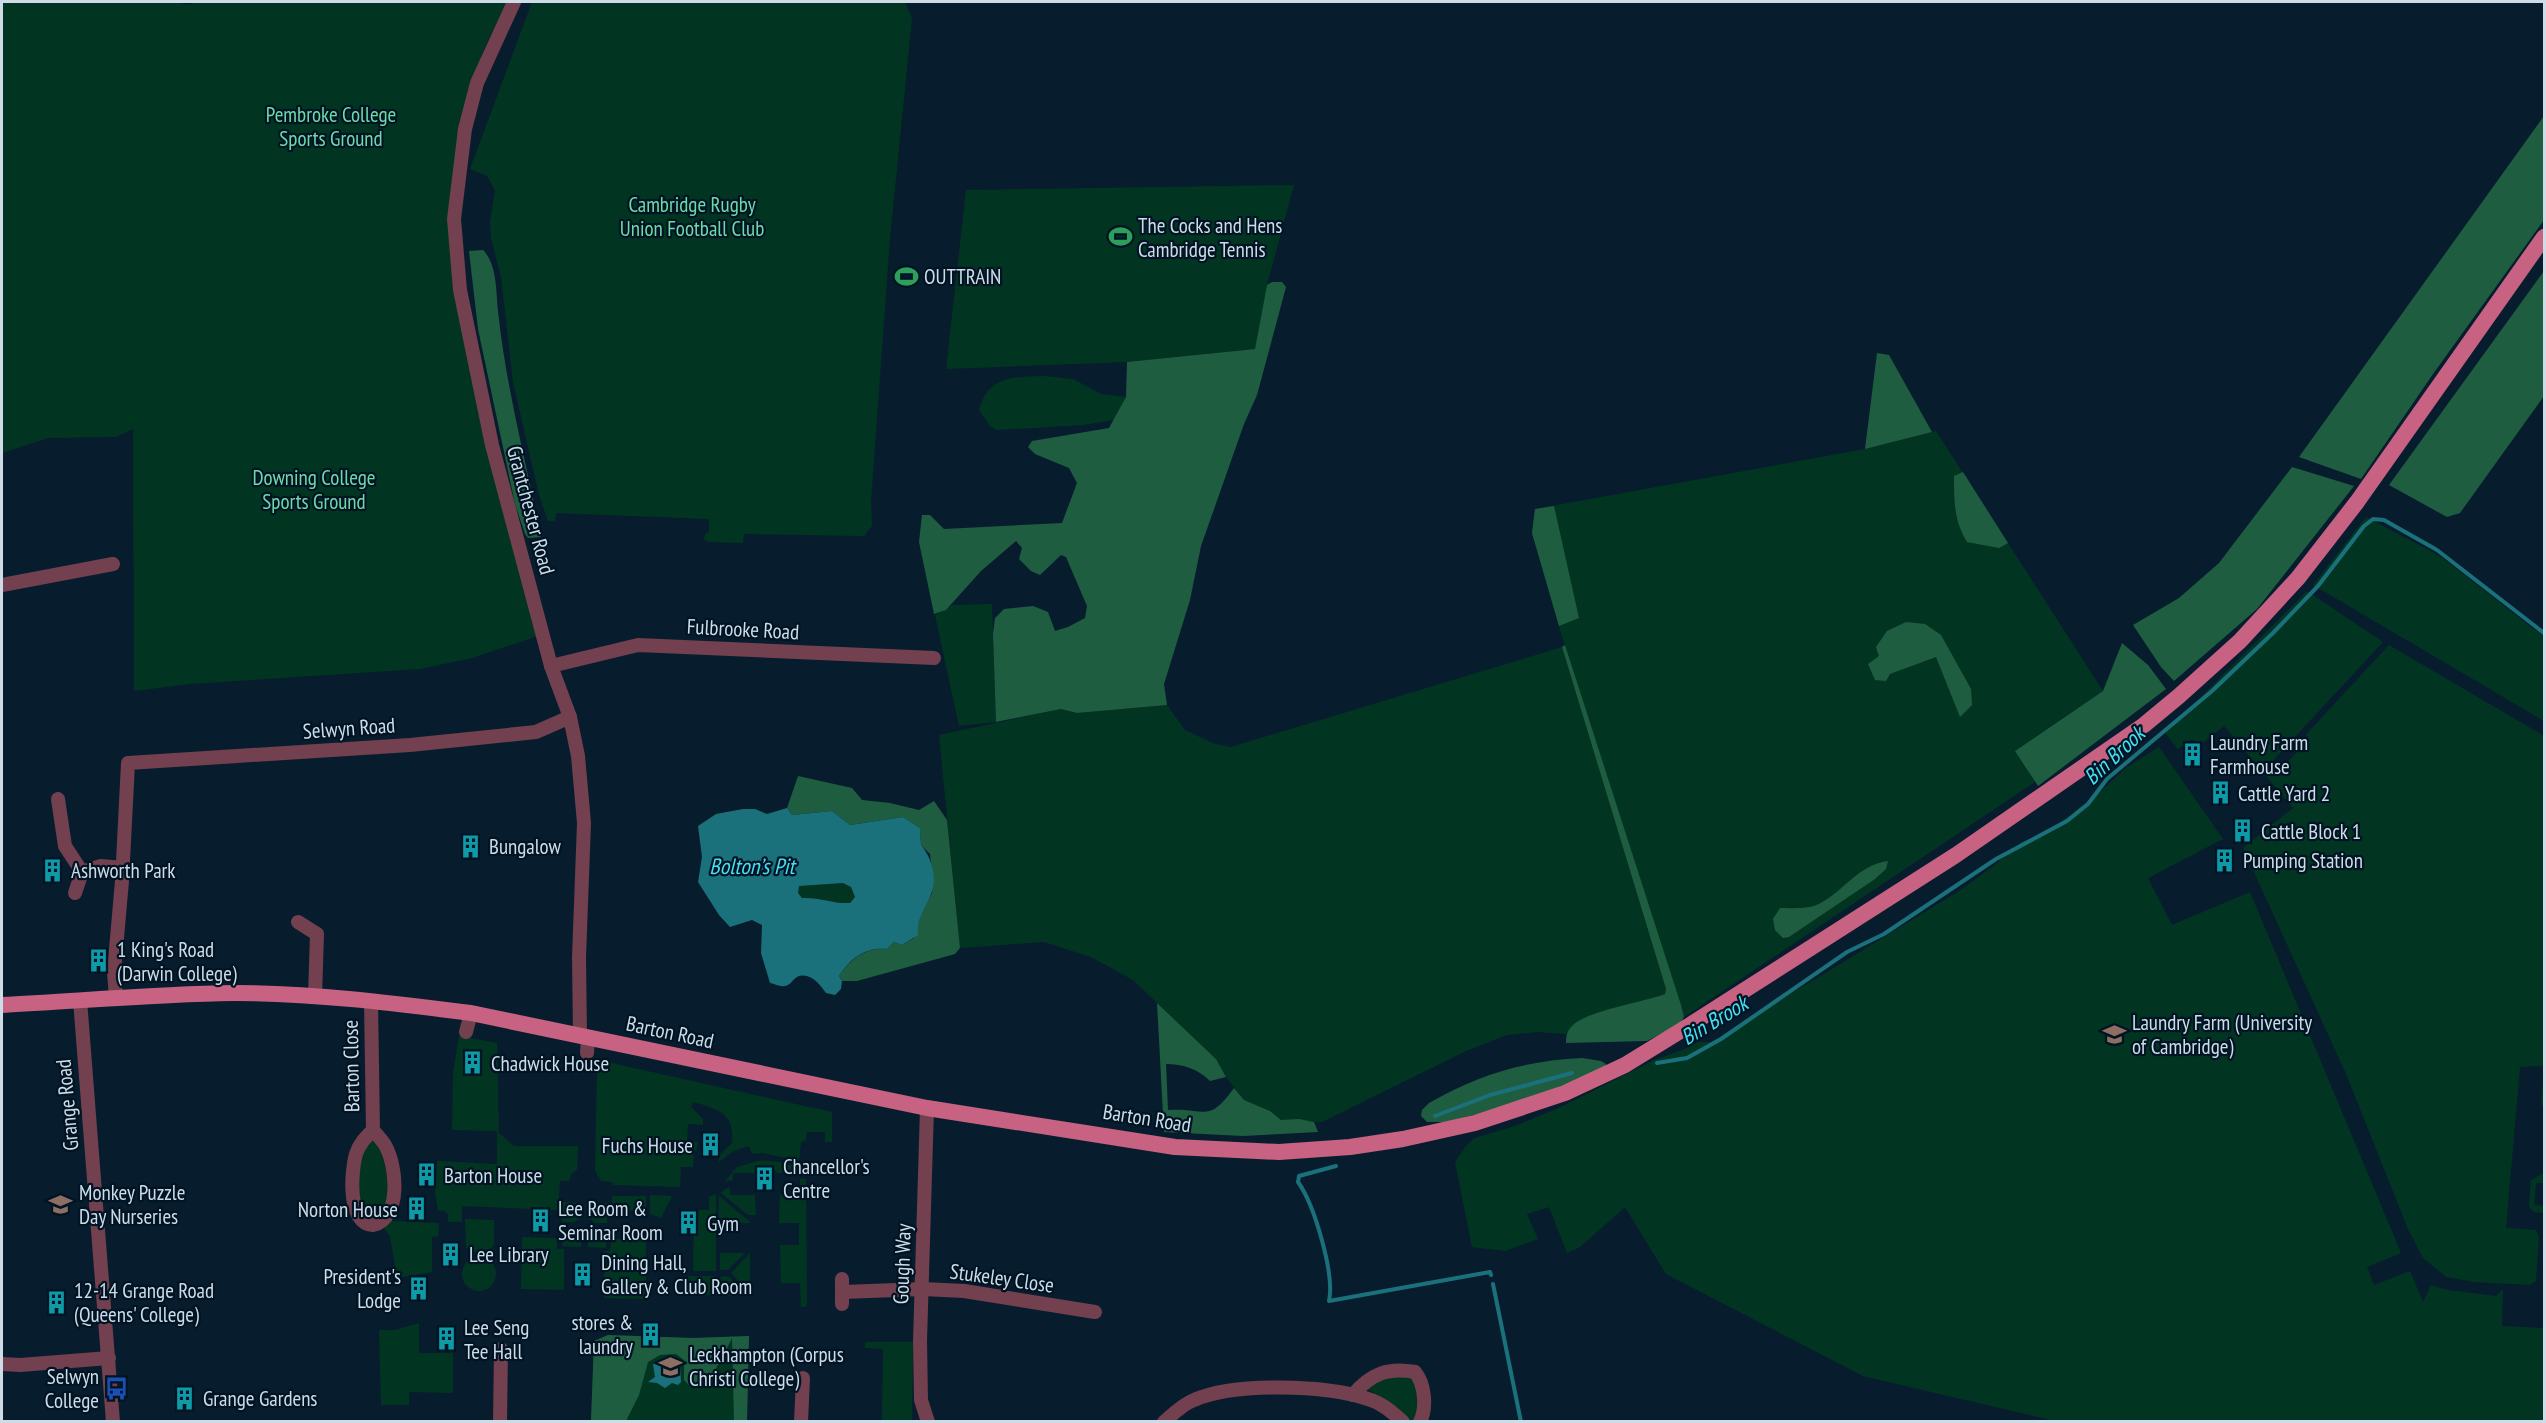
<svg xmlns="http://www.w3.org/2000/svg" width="2546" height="1423" font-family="'PT Sans Narrow',sans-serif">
  <rect width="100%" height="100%" fill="#071d2e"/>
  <g fill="#023521">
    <path d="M2,2H174L191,5L192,2H507C498,21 487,40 480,60C459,114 450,173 450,231L538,636L472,658L420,669L190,684L134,691L133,429L116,437L48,438L2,453Z"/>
    <path d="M532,2H905L912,18L890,238L871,501L872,526L864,536L744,534L743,543L708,542L704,540L705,534L709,531V519L556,513L555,521H548L539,495L513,382L501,277L491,238L490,222L495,190L487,176L470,169Z"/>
    <path d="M1294,185L1267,285L1255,349L1127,362L946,369L966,190Z"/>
    <path d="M1043,376L1073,379L1101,394L1126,397L1114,420L1084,425L997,430L990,426L979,410C988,376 1013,377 1043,376Z"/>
    <path d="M1936,431L2103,691L2016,750L2035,782L1684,1017L1561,633L1532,533L1535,509L1865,449Z"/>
    <path d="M2366,517L2440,556L2535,630L2544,634V721L2313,585Z"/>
    <path d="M2307,591L2383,642L2268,766L2280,770L2309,739L2306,735L2311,729L2389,645L2544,736V1105H2541L2544,1066L2520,1067L2506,1228L2536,1230L2539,1237L2536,1281L2530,1285L2475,1282L2446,1277L2423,1258L2408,1229L2347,1076L2243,848L2293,808L2224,726L2200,745L2192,739L2178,749L2165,733Z"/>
    <path d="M992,604L996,722L959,726L935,615L953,605Z"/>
    <path d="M1562,647L1666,989L1665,994C1637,1005 1584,1009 1566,1034L1537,1032L1507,1035L1466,1051L1322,1122L1281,1120L1270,1111L1244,1100L1226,1077L1216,1059L1133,980L1091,957L1044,942L960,948L939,735L1061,709L1077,713L1167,705L1185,730L1215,744L1231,747Z"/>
    <path d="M2159,747L2223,839L2148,878L2172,925L2250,892L2401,1253L2367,1267L2374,1285L2410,1271L2423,1302L2431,1285L2448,1290L2496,1296L2503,1289L2502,1326L2544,1328V1421H2055L1863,1376L1666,1274L1625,1207L1580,1247L1567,1253L1549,1207L1527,1214L1538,1239L1505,1251L1472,1247L1455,1162L1465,1147L1474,1138L1515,1126L1563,1106L1654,1060L1682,1050L1698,1042H1711L1747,1023L1781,997L1809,983L1959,891L1995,865L2021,842L2049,831L2100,792L2127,767Z"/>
    <path d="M843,883L851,887L855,897L850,903C834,904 820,897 802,898L798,893L799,886Z"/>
    <path d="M459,1036L497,1043L499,1133L514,1146H578L577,1170L572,1173L569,1181H560L558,1210L462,1206V1222H448V1214L445,1211L438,1210L435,1193L437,1161L497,1164V1131L452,1130L453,1072Z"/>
    <path d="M607,1062L832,1112V1142H825V1132H807L806,1140L801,1142L799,1161L763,1153L752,1154L749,1146L733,1151L719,1162V1156L732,1143C735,1113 718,1109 693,1102L691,1107L703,1119V1125L688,1124L687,1141L698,1142L697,1150H694L693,1167H681L680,1187L613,1185L612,1182L601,1181L595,1171L597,1069Z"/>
    <path d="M372,1140L376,1141C383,1156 399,1205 378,1215C374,1217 368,1216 364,1214C356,1208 357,1165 360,1155C362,1150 369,1144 372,1140Z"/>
    <path d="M758,1161C773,1160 797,1163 806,1176H798L797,1173H777C772,1164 762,1164 757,1173H733V1180L725,1181L737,1167Z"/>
    <path d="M2544,1173V1183H2536L2534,1205L2544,1206V1213L2534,1212L2529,1207L2531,1180Z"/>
    <path d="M800,1179H806L807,1304L805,1307H801L800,1283H781L780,1245H799V1223H779L780,1195L800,1194Z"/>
    <path d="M730,1188V1195H755L756,1215H748L721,1193L725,1189Z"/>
    <path d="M716,1194V1271H693L694,1210H709V1197Z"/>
    <path d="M650,1195L672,1196L661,1218L650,1214Z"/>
    <path d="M612,1196H646V1211H611Z"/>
    <path d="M719,1196L751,1223H718Z"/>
    <path d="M563,1202L581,1203V1218L574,1222H562Z"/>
    <path d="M589,1203H607V1223H595L589,1218Z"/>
    <path d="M465,1219L494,1220V1244L490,1251L473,1252L466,1248Z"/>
    <path d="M392,1221L439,1223L438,1236L432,1237V1272L397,1278L390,1236L383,1228Z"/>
    <path d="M563,1226L575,1227L581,1231V1247L562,1246Z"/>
    <path d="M594,1227L607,1228L606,1248L588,1247V1231Z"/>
    <path d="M522,1237L557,1238V1249H564V1290L521,1289Z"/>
    <path d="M611,1239H646V1299L604,1298V1251H610Z"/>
    <path d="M720,1253H745L728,1270H720Z"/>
    <path d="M750,1253V1293L731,1273Z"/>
    <circle cx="479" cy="1274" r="17"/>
    <path d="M688,1276H715L716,1295H688Z"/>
    <path d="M728,1276L748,1295L720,1296V1277Z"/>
    <path d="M419,1323V1353H453V1393L409,1392V1405H381L379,1330H395Z"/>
    <path d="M608,1335L693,1338L749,1336L747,1421L591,1422L594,1341Z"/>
    <path d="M865,1342H913L912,1421H882L883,1349L865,1348Z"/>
    <path d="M1410,1375L1418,1390L1420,1414L1413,1421L1393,1405L1366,1388L1375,1379Z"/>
  </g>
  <g fill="#1f5d41">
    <path d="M2544,116V220L2433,374L2361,479L2299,457Z"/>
    <path d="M483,250C497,264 496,291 498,311C506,388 526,461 541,537L528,538L525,534L515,504L478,329L469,251Z"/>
    <path d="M2544,271V396L2460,513L2447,517L2389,485Z"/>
    <path d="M1272,282H1282L1286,287L1257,395L1244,424L1201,546L1190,600L1164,684L1167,705L1077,713L1061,709L996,722L993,634L995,618L1004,609L1033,606L1048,612L1055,631L1068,627L1085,618L1087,606L1066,557L1061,555L1040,575L1031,571L1019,559L1022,548L1016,541L981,571L946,610L934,614L919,542L922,515H930L944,529L1062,523L1077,483L1069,468L1035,454L1028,447L1032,441L1109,428L1126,397L1127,362L1255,349L1267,285Z"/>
    <path d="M1877,353L1889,355L1932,432L1865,449Z"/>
    <path d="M2292,467L2354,486L2257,609L2174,681L2161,667L2133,625L2179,598L2219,563Z"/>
    <path d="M1963,472L2008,543L1999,548L1967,542C1954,521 1954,501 1954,476Z"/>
    <path d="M1554,506L1579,618L1559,626L1532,533L1535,509Z"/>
    <path d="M1906,622L1925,624L1941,635L1971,689L1972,705L1960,717L1936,657L1890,674L1886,681L1875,680L1868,664L1879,656L1876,647L1887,631Z"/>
    <path d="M2122,643L2148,665L2166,689L2038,786L2015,751L2103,691Z"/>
    <path d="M1565,645L1681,1005L1684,1017L1680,1024L1647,1041L1566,1043C1566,1036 1567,1031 1572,1026C1586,1011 1644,1002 1665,994L1666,989L1562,647Z"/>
    <path d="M798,776L852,788L862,800L890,803L919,810L934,801L947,820L960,948L955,954L857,981H842L839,976C851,959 865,947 887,949L894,942L902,945L914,938L921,914L932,893L933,880L930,854L921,845L920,828L903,817L850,825L832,811L792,815L787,808Z"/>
    <path d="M1888,861L1886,869L1875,879L1789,937L1783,938L1775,930L1773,919L1780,908C1790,908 1804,909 1814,906C1841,896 1856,865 1888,861Z"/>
    <path d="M1157,1003L1216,1059L1226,1077L1210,1081C1198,1069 1183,1064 1166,1064L1168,1110C1206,1107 1207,1125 1234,1088L1244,1100L1270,1111L1281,1120L1299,1119L1314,1122L1318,1132L1243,1136L1164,1132Z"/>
    <path d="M1582,1058L1601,1061L1606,1064V1068L1522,1102L1448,1122H1427L1421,1116L1422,1110L1429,1103C1480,1074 1524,1061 1582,1058Z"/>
    <path d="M608,1335L693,1338L749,1336L747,1421H734L732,1338C725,1354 715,1366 711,1383L691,1387L684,1380V1360L676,1354L660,1355L648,1362L639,1395L626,1421H591L594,1341Z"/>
  </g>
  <g fill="#1b717b" fill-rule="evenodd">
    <path d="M787,808L792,815L832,811L850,825L903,817L920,828L921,845C931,856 938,878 931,894C926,908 916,919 918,935L902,945L894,942L887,949C865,947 851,958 839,976L842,981L841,989L835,995L826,993C820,984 809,971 797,977C792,980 791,985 785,986C780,987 775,984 770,983L761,953L762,925L752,920L730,927L719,915L698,882L702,857L698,826L716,814L743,809H755L767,814ZM843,883L851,887L855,897L850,903C834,904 820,897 802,898L798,893L799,886Z"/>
    <path d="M677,1362L680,1366L681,1382L678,1385L672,1383L665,1388L657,1383L648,1382L655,1377L653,1364Z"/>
  </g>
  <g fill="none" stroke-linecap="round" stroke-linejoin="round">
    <g stroke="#1b717b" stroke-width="4">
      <path d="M1657,1063L1687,1058L1721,1039L1847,952L1884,934L1996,859L2067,821L2088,804L2107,779L2212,691L2273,633L2318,586L2364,526L2373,519L2384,520L2437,550L2544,633"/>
      <path d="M1435,1116L1490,1095L1572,1073"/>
      <path d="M1336,1166L1299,1176L1298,1182C1314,1204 1335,1274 1329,1301L1490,1272L1491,1275"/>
      <path d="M1493,1284L1521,1422"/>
    </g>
    <g stroke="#72404e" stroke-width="14">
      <path d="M514,2L477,83L465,129L454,219L460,290L492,445L551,666L570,717L578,756L584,823L579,957L580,1035"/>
      <path d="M2,585L113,564"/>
      <path d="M551,666L638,645L934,658"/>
      <path d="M58,799L65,846L82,872"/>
      <path d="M75,893L82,872L101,866L123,868"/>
      <path d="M298,922L317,934L315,996"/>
      <path d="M116,998L114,972L122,881L128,763L410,745L536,732L570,717"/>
      <path d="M80,1000L113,1422"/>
      <path d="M371,1001L373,1130C377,1135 382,1140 385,1145C397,1166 402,1218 373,1225C347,1224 351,1172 356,1154C359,1144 366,1137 373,1130"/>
      <path d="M466,1032L471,1013"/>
      <path d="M587,1053L588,1038"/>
      <path d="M927,1108L920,1341L921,1400L928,1422"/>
      <path d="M842,1279V1304"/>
      <path d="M843,1292L923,1289L964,1291L1095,1312"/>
      <path d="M2,1364L20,1365L109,1358"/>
      <path d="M1353,1395C1370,1374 1388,1367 1415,1372C1425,1384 1427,1408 1420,1422"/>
      <path d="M500,1422L501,1349"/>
      <path d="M801,1422L803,1378"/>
      <path d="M1164,1422C1173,1414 1183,1404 1194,1400C1235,1382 1326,1385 1368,1399C1382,1403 1392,1412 1403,1422"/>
    </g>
    <path stroke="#c86282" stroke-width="16" d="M2,1005C79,1001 157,994 234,993C314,993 392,1003 471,1013L927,1108L1175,1147L1279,1152L1350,1147L1403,1139L1475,1123L1565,1093L1625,1065L1690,1025L1956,855L2144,725L2179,696L2240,641L2298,578L2357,502L2544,237"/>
  </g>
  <defs>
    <symbol id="stadium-bare" viewBox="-9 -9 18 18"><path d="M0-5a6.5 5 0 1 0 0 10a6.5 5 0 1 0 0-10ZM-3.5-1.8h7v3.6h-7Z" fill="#2e9e5b" stroke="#011424" stroke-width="2.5" paint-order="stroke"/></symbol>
    <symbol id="building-bare" viewBox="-9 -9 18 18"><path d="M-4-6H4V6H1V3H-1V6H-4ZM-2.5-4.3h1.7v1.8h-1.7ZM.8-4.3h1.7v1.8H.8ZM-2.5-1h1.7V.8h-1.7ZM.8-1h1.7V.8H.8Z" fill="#0f9aa8" stroke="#011424" stroke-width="2.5" paint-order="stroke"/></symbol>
    <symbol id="university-bare" viewBox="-9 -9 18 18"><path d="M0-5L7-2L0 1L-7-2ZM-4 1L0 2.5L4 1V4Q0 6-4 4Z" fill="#8d6e63" stroke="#011424" stroke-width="2.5" paint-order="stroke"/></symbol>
    <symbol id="school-bare" viewBox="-9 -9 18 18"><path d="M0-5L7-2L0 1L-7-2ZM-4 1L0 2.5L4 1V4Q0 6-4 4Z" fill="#8d6e63" stroke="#011424" stroke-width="2.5" paint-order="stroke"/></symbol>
    <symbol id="bus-bare" viewBox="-9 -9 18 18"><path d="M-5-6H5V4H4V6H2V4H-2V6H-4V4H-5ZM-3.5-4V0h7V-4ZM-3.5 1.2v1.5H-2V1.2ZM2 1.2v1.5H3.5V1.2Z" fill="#1a4fb4" stroke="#011424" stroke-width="2.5" paint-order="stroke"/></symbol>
  </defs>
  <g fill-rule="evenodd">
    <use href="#stadium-bare" x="1104" y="220" width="33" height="33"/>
    <use href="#stadium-bare" x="890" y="260" width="33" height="33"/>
    <use href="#building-bare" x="2176" y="738" width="33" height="33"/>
    <use href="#building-bare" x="2204" y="776" width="33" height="33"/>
    <use href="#building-bare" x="2226" y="814" width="33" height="33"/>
    <use href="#building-bare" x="454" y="830" width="33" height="33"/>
    <use href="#building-bare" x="2208" y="844" width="33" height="33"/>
    <use href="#building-bare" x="36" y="854" width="33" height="33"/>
    <use href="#building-bare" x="82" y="944" width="33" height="33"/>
    <use href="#university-bare" x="2098" y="1018" width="33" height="33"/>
    <use href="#building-bare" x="456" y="1046" width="33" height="33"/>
    <use href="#building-bare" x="694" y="1128" width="33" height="33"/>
    <use href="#building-bare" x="410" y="1158" width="33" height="33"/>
    <use href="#building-bare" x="748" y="1162" width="33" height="33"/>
    <use href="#school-bare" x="44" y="1188" width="33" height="33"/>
    <use href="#building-bare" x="400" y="1192" width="33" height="33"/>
    <use href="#building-bare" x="524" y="1204" width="33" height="33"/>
    <use href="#building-bare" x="672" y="1206" width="33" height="33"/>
    <use href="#building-bare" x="434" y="1238" width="33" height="33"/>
    <use href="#building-bare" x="566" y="1258" width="33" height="33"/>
    <use href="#building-bare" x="402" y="1272" width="33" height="33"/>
    <use href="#building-bare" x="40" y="1286" width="33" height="33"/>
    <use href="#building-bare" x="634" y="1318" width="33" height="33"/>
    <use href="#building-bare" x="430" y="1322" width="33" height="33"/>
    <use href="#university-bare" x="654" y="1350" width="33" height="33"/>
    <use href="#bus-bare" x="100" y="1372" width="33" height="33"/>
    <use href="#building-bare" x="168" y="1382" width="33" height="33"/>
  </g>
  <g text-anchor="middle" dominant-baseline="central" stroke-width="4.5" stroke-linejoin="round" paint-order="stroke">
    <g font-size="21" fill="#6ddba6" stroke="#011424">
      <text x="331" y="114">Pembroke College<tspan x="331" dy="24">Sports Ground</tspan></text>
      <text x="692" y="204">Cambridge Rugby<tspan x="692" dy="24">Union Football Club</tspan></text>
      <text x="314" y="477">Downing College<tspan x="314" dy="24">Sports Ground</tspan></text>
    </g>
    <g font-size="21" fill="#cedce8" stroke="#011424" text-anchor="start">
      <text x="1138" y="225">The Cocks and Hens<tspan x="1138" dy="24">Cambridge Tennis</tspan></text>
      <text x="924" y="276">OUTTRAIN</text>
      <text x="2210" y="742">Laundry Farm<tspan x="2210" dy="24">Farmhouse</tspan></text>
      <text x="2238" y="793">Cattle Yard 2</text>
      <text x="2261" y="831">Cattle Block 1</text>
      <text x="489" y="846">Bungalow</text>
      <text x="2243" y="860">Pumping Station</text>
      <text x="71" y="870">Ashworth Park</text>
      <text x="117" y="949">1 King's Road<tspan x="117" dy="24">(Darwin College)</tspan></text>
      <text x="2132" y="1022">Laundry Farm (University<tspan x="2132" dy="24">of Cambridge)</tspan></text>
      <text x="491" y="1063">Chadwick House</text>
      <text x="693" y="1145" text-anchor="end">Fuchs House</text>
      <text x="783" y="1166">Chancellor's<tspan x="783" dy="24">Centre</tspan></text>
      <text x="444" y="1175">Barton House</text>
      <text x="79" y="1192">Monkey Puzzle<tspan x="79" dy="24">Day Nurseries</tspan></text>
      <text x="558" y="1208">Lee Room &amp;<tspan x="558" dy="24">Seminar Room</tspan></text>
      <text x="398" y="1209" text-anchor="end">Norton House</text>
      <text x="707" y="1223">Gym</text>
      <text x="469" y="1254">Lee Library</text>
      <text x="601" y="1262">Dining Hall,<tspan x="601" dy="24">Gallery &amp; Club Room</tspan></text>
      <text x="401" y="1276" text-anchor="end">President's<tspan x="401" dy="24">Lodge</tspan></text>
      <text x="74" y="1290">12-14 Grange Road<tspan x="74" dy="24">(Queens' College)</tspan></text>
      <text x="633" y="1322" text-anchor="end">stores &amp;<tspan x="633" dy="24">laundry</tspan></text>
      <text x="464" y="1327">Lee Seng<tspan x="464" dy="24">Tee Hall</tspan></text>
      <text x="689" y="1354">Leckhampton (Corpus<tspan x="689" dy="24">Christi College)</tspan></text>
      <text x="99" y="1376" text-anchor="end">Selwyn<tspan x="99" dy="24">College</tspan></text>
      <text x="203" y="1398">Grange Gardens</text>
    </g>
    <g font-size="21" fill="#cedce8" stroke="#011424">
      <text transform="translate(531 510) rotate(75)">Grantchester Road</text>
      <text transform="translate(743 629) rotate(3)">Fulbrooke Road</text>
      <text transform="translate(349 728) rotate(-4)">Selwyn Road</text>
      <text transform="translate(670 1032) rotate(12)">Barton Road</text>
      <text transform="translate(351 1066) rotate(-91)">Barton Close</text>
      <text transform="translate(67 1105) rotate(-95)">Grange Road</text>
      <text transform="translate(1147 1118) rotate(9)">Barton Road</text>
      <text transform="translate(902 1264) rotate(-88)">Gough Way</text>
      <text transform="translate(1002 1278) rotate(8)">Stukeley Close</text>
    </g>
    <g font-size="22" font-style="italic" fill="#45e0f4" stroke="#011424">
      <text transform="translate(2114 755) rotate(-43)">Bin Brook</text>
      <text x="752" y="866">Bolton’s Pit</text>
      <text transform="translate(1714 1020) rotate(-31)">Bin Brook</text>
    </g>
  </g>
  <rect width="2546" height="1423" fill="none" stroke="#cedce8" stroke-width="6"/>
</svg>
